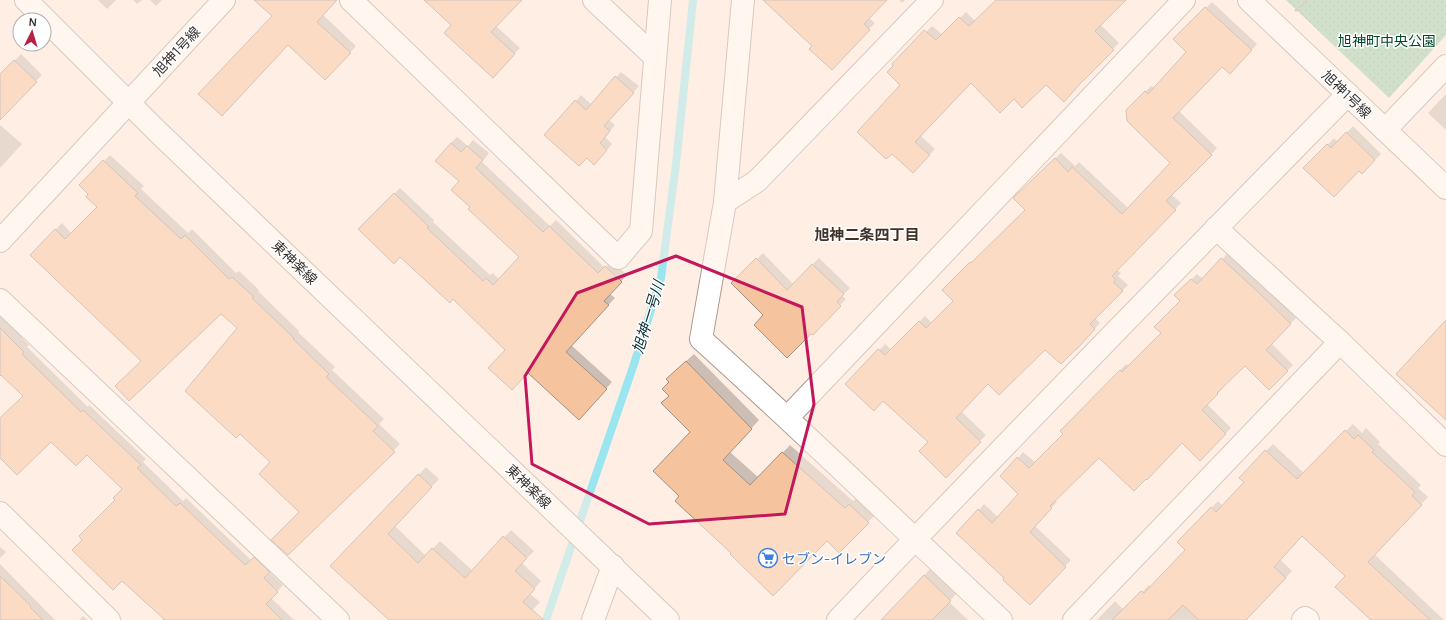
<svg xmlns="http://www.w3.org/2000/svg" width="1446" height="620" font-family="Manrope,'Noto Sans JP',sans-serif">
  <defs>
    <pattern id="park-dots" width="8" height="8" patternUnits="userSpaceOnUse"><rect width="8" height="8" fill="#98cfad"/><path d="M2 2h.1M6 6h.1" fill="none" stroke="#84b295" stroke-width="1.8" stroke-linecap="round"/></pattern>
  </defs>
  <rect width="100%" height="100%" fill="#ffeee3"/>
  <path fill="url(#park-dots)" d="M1286,0H1446V35L1389,98Z"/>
  <g fill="#0003">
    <path d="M98,0H116L107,9Z"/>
    <path d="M133,0H142L137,4Z"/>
    <path d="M150,0H162L156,6Z"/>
    <path d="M266,0H322L323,15L356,46L331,73L273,16Z"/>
    <path d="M425,0H521L496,26L520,48L498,71Z"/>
    <path d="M769,0H886L869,18L875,23L837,63L814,46Z"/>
    <path d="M899,0H905L902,3Z"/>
    <path d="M997,0H1124L1100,24L1119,43L1084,78L1046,84L1014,98L971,82L920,135L935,149L913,172L902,85L920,38L932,26L943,35L966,12L975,21Z"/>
    <path d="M1212,2L1257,44L1236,67L1222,65L1179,111L1217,148L1172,195L1181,203L1117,270L1121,273L1118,276L1128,285L1095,318L1100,323L1082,342L1045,348L988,383L961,411L986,435L946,476L929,442L884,400L847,384L885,344L892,350L925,316L932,323L954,301L944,290L977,257L978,258L1027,210L1014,198L1061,153L1075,166L1079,162L1128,208L1172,163L1127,110L1151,86L1154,88L1188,52L1175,39Z"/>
    <path d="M21,54L42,75L0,118V75Z"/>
    <path d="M621,72L639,86L609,120L615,125L605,137L612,144L600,158L576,101L581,95L592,105Z"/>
    <path d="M1446,94V130L1428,113Z"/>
    <path d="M0,125L22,144L0,168Z"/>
    <path d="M1353,126L1381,154L1362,173L1359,170L1305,168L1334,138L1338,142Z"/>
    <path d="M457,137L468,146L473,140L489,153L482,162L550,226L556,220L605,268L612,261L627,275L610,294L615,298L571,345L612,382L585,412L507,350L453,298L400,255L360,229L400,188L434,220L433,222L490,275L493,273L499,279L521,257L471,207L460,181L451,143Z"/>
    <path d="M110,155L144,186L141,189L188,233L192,229L236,273L239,271L259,290L258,291L299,331L298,332L335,367L332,370L384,419L379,424L400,444L288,554L301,512L272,462L238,328L221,312L142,360L31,255L62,223L72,234L98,207L90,194L80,185Z"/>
    <path d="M763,253L793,284L819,258L850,288L842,296L846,299L813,334L765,315L733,283Z"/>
    <path d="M1228,253L1263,285L1296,318L1271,343L1293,365L1269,389L1245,365L1222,387L1223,388L1207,404L1231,428L1200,460L1182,442L1099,456L1055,500L1057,502L1035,526L1071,560L1030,603L1006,578L979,510L984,504L998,517L1020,494L1018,458L1023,452L1036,463L1065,434L1061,431L1126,364L1128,366L1162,333L1181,301L1175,295L1197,274L1203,279Z"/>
    <path d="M0,313L23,336L22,338L29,345L27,347L88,407L89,405L146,459L143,462L183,501L186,498L251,560L260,552L275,566L269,572L283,585L271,598L294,620H162L164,618L117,500L124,489L87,453L51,441L0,457V419L24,396L0,372Z"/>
    <path d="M694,354L759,420L730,452L759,478L790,445L853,501L858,497L876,514L839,551L828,540L732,553L681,496L691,432L670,396V382L675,371Z"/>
    <path d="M1353,424L1362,433L1366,428L1380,442L1378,444L1421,485L1418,488L1428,497L1374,554L1444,620H1372L1346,576L1303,535L1280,559L1292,571L1245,620H1097L1115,601L1124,610L1149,585L1151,587L1186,550L1178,542L1218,501L1223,506L1246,482L1266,451L1273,444L1304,473Z"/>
    <path d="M426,467L439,479L395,526L426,556L440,541L473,571L511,530L534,551L522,563L541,581L530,594L540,602L523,620H390L332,566Z"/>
    <path d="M0,547L6,552L0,558Z"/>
    <path d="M0,564L55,620H0Z"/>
    <path d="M931,568L957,593L949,602L968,620H883Z"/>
    <path d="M83,616L88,620H79Z"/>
  </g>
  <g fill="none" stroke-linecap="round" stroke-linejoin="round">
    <path stroke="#9ae6f0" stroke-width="8" d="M546,620L633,367L661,278L676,164L693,0"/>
  </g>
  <g fill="#f5c39d" stroke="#a19287">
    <path d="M254,0H337L317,22L351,53L325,80L288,45L222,116L198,94L272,16Z"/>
    <path d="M424,0H522L491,32L515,54L493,78L444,33L451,25Z"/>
    <path d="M763,0H887L864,24L870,30L832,70L809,49L812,46Z"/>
    <path d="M996,0H1126L1095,31L1114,50L1079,85L1064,102L1046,85L1022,108L1014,99L1000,113L971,83L915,142L930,155L913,173L892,154L886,159L857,132L900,85L887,72L893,66L892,64L924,30L936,40L959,17L969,26Z"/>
    <path d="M1205,7L1252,50L1230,74L1222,67L1173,118L1212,155L1166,201L1176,210L1112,276L1116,280L1113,282L1123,291L1090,324L1095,329L1076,350V349L1061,364L1045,350L999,395L988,384L956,418L981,442L946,478L919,451L928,442L883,401L874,411L845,384L878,349L885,355L919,321L926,328L953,301L942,290L970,262L971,263L1025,210L1013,198L1055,158L1068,172L1072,167L1122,214L1170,163L1127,121L1126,110L1145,91L1148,94L1186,52L1173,39Z"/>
    <path d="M14,60L37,82L0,120V74Z"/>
    <path d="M615,76L634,93L604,126L610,131L600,143L607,150L594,165L587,158L579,166L544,135L575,100L586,110Z"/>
    <path d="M1346,132L1375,160L1362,174L1359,171L1334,197L1303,168L1327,144L1331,148Z"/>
    <path d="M451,143L461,152L467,146L483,160L476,168L543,232L549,226L598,273L605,266L622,282L604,301L609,305L566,352L607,389L579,420L528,373L512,390L488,368L505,350L453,299L450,303L400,257L394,264L358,229L394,193L429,227L427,228L483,281L486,278L493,285L519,257L468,209L470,207L451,190L459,181L435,161Z"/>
    <path d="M103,160L138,193L135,196L181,239L185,235L229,279L232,277L254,297L252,298L294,338L293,339L329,374L326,377L378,426L373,431L395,452L288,555L271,540L299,512L259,474L270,462L240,434L236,438L185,391L237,328L221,314L129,401L115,386L141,361L30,255L55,229L65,239L97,207L86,197L88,194L79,185Z"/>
    <path d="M756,258L787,290L812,264L844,294L837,302L841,306L813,335L811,334L787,358L754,325L763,315L731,283Z"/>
    <path d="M1221,258L1257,291L1291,324L1266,350L1288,371L1269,390L1245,366L1217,393L1218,394L1202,410L1226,434L1200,461L1182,443L1147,480L1146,479L1134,491L1099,458L1050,506L1052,508L1030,532L1066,567L1030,605L1003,580L1004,578L956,533L978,509L992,523L1018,494L1000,476L1017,457L1029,468L1063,434L1060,431L1120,370L1122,372L1161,333L1154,327L1180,301L1174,295L1191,279L1197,284Z"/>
    <path d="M1446,320V420L1396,374Z"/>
    <path d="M0,328L24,352L22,354L81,412L83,410L141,465L137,468L176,506L180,503L245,565L254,557L270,572L264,578L278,592L266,604L282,620H165L122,581L113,590L72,550L82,540L79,536L115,500L113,498L122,489L87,455L76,466L51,442L17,475L0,458V418L23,396L1,375L0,376Z"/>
    <path d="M686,361L752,429L723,460L750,485L782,452L845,508L849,504L869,523L839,553L827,541L773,596L730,554L731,553L675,501L679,496L653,471L690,432L661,403L669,396L662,389L669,382L666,379Z"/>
    <path d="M1345,430L1354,439L1358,435L1374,450L1372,452L1415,492L1412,496L1422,505L1368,562L1430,620H1371L1335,587L1345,576L1302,536L1274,567L1286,578L1246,620H1199L1183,605L1168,620H1112L1141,591L1144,593L1185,550L1177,542L1211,507L1216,512L1244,482L1239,478L1265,450L1297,479Z"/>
    <path d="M418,474L432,487L388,534L418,563L432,548L465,578L503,536L527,558L515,571L535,589L523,602L544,620H389L330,566Z"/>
    <path d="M924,575L951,601L932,620H881Z"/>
    <path d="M0,576L31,606L30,607L43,620H0Z"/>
  </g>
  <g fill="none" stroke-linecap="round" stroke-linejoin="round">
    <defs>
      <g id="minor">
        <path d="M351,0L618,258L641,231L660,0"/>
        <path d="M594,0L655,57"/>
        <path d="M743,0L725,202L701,339C803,431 901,527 1001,620"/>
        <path d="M1249,0L1446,188"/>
        <path d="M1385,130L1446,66"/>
        <path d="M725,202L757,181L932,0"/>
        <path d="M1216,228L1340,342L1446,445"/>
        <path d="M0,241L224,0"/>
        <path d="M0,300L338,620"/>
        <path d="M788,417L1184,0"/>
        <path d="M0,513L109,620"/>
        <path d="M593,620L613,566"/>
        <path d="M838,620C1006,443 1177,268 1348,94"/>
        <path d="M1074,620L1340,342"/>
        <path d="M1303,620L1305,618L1308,620"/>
      </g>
      <path id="major" d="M26,0L160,134L668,620"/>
    </defs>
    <use href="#minor" stroke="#aa9a8f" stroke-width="24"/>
    <use href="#major" stroke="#aa9a8f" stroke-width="24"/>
    <path stroke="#b8aba2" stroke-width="2.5" stroke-dasharray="3 2" stroke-linecap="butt" d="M1295,11L1307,0"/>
    <use href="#minor" stroke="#fff" stroke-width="22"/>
    <use href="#major" stroke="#fff" stroke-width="22"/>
  </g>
  <path d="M0 0H1446V620H0ZM676,256L802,307L814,404L785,514L649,524L532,464L525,376L577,293Z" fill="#ffeee3" fill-opacity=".55" fill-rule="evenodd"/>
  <path fill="none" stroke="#c2185b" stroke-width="3" stroke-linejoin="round" d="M676,256L802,307L814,404L785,514L649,524L532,464L525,376L577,293Z"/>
  <defs>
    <symbol id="supermarket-ring" viewBox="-11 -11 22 22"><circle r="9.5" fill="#fff" stroke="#3f7fe0" stroke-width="1.5"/><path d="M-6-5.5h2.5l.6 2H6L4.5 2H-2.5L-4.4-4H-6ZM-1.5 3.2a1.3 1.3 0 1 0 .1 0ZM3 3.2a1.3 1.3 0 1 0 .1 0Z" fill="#3f7fe0"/></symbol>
  </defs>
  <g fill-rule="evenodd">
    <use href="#supermarket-ring" x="757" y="547" width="22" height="22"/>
  </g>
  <g text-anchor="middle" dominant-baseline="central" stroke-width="3" stroke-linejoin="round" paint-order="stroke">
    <g font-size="14" fill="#004728" stroke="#fff">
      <text x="1387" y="40">旭神町中央公園</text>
    </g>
    <g font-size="14" fill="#39332f" stroke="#fff">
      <text transform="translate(176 51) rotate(-47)">旭神1号線</text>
      <text transform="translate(1347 94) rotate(44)">旭神1号線</text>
      <text transform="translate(295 262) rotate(44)">東神楽線</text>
      <text transform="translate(529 486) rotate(44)">東神楽線</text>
    </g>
    <g font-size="14" fill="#366cbe" stroke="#fff" text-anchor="start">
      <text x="782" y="558">セブン-イレブン</text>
    </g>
    <g font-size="15" font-weight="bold" fill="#3f3229" stroke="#fff">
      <text x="867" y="234">旭神二条四丁目</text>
    </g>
    <g font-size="15" font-style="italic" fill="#0b3236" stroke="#fff">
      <text transform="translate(648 317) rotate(-73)">旭神一号川</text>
    </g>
  </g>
  <g transform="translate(32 32) rotate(5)"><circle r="19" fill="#ffffff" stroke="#b0adac"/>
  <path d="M0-3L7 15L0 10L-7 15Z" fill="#b42245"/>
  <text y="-6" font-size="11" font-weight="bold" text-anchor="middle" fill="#39332f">N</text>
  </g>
</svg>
